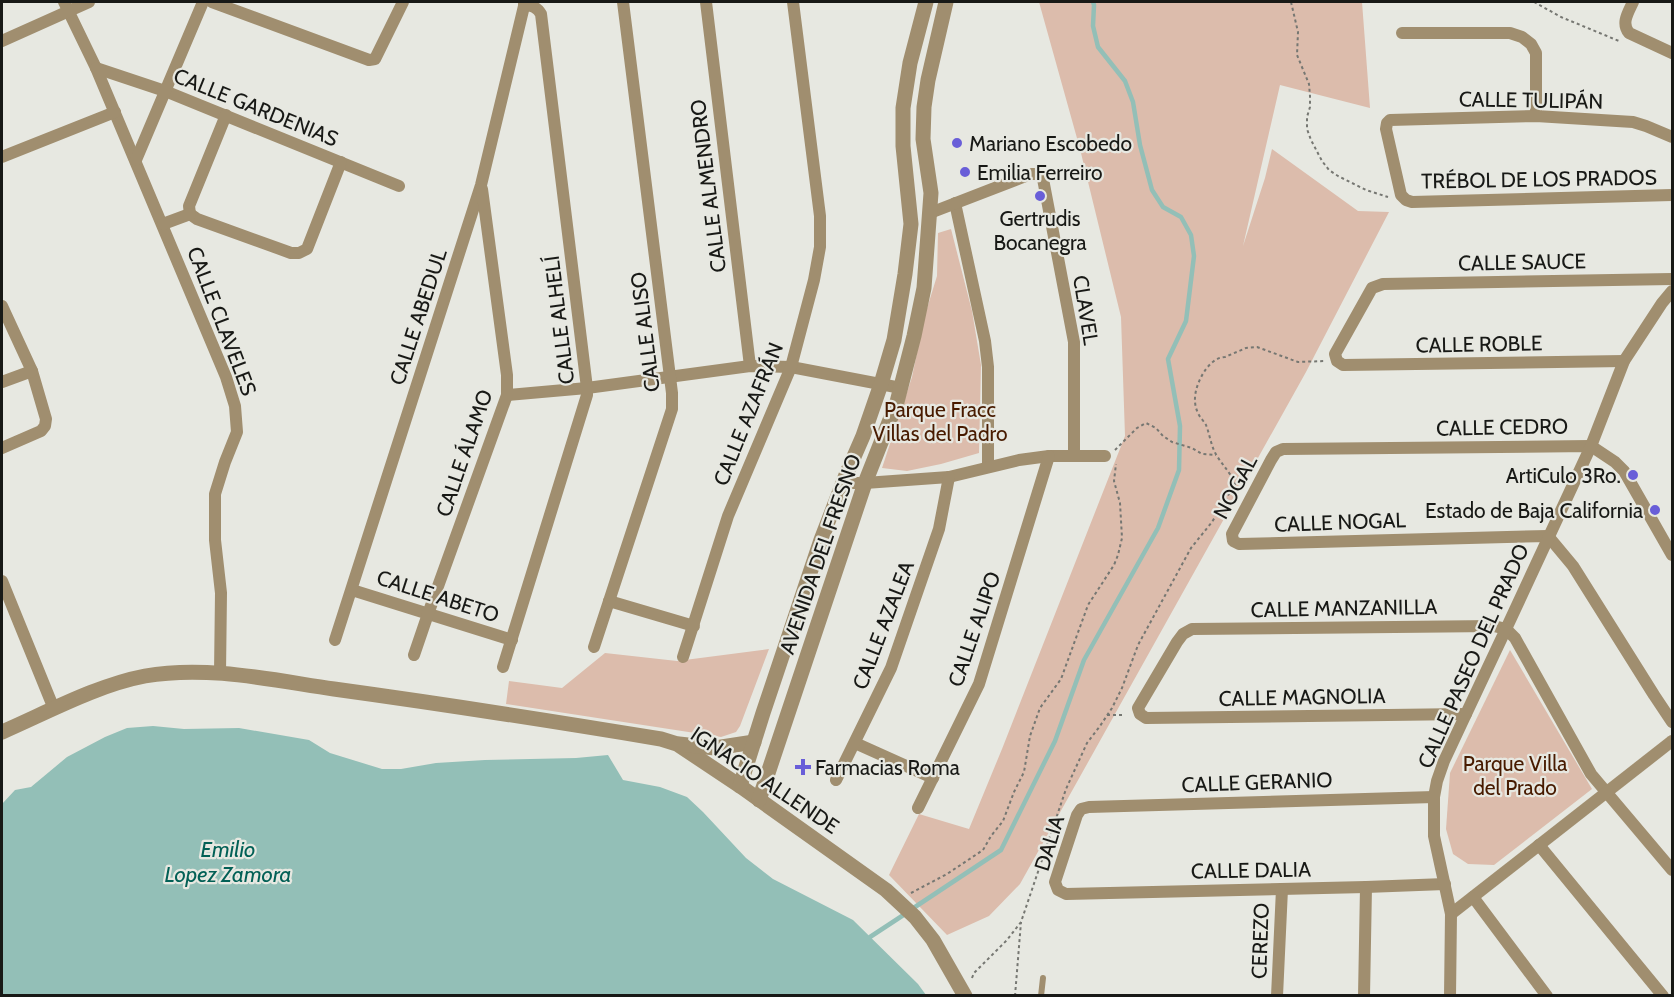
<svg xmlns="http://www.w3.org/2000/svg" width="1674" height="997" font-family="Cabin,sans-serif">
  <rect width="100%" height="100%" fill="#e7e8e1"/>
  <g fill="#dcbcac">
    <path d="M1039,2H1362L1370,108L1280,85L1243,246L1265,178L1272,149L1358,211L1389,212L1306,372L1020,884L989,916L947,935L889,875L919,814L969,829L1002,749L1125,436L1121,317L1080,149Z"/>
    <path d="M951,229L972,311L981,365L979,453L941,464L907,471L882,468L912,377L924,318L937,276L938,233Z"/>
    <path d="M769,649L740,726L736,732L721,737L506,704L509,681L562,688L605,653L677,661Z"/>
    <path d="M1510,650L1592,789L1494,865L1468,864L1453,854L1446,829L1450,773Z"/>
  </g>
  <path fill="#93bfb7" d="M153,726L184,729L239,728L309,740L330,753L382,769H401L436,763L485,760L576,758L608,755L623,780L660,787L687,797L703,812L746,858L773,879L853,920L918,984L926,995H2V804L15,790L31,787L67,757L105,737L127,728Z"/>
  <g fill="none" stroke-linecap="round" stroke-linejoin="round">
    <g stroke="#93bfb7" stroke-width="4.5">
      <path d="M912,909L1001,850L1055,741L1084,660L1158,528L1179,470L1180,426L1168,359L1186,321L1194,256L1191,235L1181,217L1163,207L1152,190L1140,145L1133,102L1125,81L1098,47L1093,26L1094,5L1093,2"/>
      <path d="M870,937L905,914"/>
    </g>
    <g stroke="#767772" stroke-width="2" stroke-dasharray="3 3" stroke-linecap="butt">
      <path d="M1291,2L1298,32L1297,55L1309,84L1310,96V107L1307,117V129L1311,140L1322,161L1329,170L1338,176L1366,190L1388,197"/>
      <path d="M1534,2L1561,17L1619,41"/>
      <path d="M1115,450L1137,428L1146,423L1156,428L1163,436L1172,442L1192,448L1202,454L1216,455"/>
      <path d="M1107,715H1125"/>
      <path d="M911,893L947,874L983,850L991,836L1003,821L1014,792L1024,772L1030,736L1040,708L1061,679L1088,605L1114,565L1118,555L1122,538L1120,503L1114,481L1116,464"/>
      <path d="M972,978L974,973L1007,940L1021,922L1066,789L1087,743L1100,726L1112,708L1122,688L1138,645L1191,548L1212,522L1235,484C1231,473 1223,466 1217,456C1211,447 1210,435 1206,425C1204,421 1200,418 1198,413C1191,399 1197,382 1206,369C1211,363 1217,357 1225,357L1246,348L1257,347L1298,362L1325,361"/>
      <path d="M1015,996L1021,922"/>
    </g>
    <path stroke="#a08e6f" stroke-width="6" d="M1041,996L1043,978"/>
    <g stroke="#a08e6f" stroke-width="12">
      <path d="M64,2L96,68L226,377L235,406L237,432L225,462L215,494V540L221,593L220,673"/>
      <path d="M212,2L369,60L375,59L403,2"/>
      <path d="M706,2L750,366"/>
      <path d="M1633,2C1628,13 1621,23 1629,33L1672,53"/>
      <path d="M1402,33H1510L1522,37L1531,44L1536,53V116"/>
      <path d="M2,41L89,2"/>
      <path d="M96,68L165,91L399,186"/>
      <path d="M1672,137L1646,126L1633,122L1536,116L1390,120L1387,123L1386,129L1401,195L1406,200L1412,202L1672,195"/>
      <path d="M2,157L115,112"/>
      <path d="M136,160L203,2"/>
      <path d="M955,203L985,341L988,367V467"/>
      <path d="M930,213L1031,174H1038L1043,179L1074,342V455"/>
      <path d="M190,214L197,219L291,253H299L307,249L341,162"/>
      <path d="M190,214L189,206L226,115"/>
      <path d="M163,224L190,214"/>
      <path d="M2,306L32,371L46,419L45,426L41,431L2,448"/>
      <path d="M1624,361L1343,365L1337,361L1335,354L1372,288L1383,284L1672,279"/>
      <path d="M2,382L32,371"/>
      <path d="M507,395L587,388L750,366L791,367L901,388"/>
      <path d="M843,483H865L949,477L1019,460L1049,456H1105"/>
      <path d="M1672,555L1624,471L1615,462L1591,446L1283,449L1276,452L1271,460L1232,534L1233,541L1239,544L1548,536L1573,566L1654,695L1672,722"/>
      <path d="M2,581L54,709"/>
      <path d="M352,590L512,640"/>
      <path d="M609,601L694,626"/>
      <path d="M335,640L481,185L525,2"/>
      <path d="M594,647L672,409V393L623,2"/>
      <path d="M414,655L428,614L507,395V375L482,189"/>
      <path d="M683,657L728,516L791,367L814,280L820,247V216L793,2"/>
      <path d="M503,667L587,395V388L541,14C537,7 532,6 524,4"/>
      <path d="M1466,714L1146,718L1140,714L1138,708L1177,642L1183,634L1192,629L1494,626L1506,629L1515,638L1591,774L1672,870"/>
      <path d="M855,743L933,778"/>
      <path d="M836,780L891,668L939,529L949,477"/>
      <path d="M1434,797L1089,807L1081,809L1077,815L1055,882L1058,890L1066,894L1366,887L1445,884"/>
      <path d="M918,808L979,684L1049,456"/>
      <path d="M1539,845L1663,996"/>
      <path d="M1473,897L1547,996"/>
      <path d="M1451,914L1672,741"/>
      <path d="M1277,996L1282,889"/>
      <path d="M1364,996L1366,887"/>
      <path d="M1450,996L1451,914L1434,836V797L1437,781L1444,761L1466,714L1506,629L1591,446L1624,361L1662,303L1672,291"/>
    </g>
    <g stroke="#a08e6f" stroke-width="15">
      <path d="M2,732C46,713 97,685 145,676C207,665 272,680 334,689C443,704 552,721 661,739L677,744L740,786L886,890L915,917L933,940L965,996"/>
      <path d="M679,744L715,748L754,742"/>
      <path d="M740,786L763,713L821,540L846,475L863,436L881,384L894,340L905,274L911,224L903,146V108L910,63L926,2"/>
      <path d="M759,800L865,483L897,402L914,336L924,288L931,193L923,139L924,107L928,80L946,2"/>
    </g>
  </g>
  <g fill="#695ed8" stroke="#e7e8e1" stroke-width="2">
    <circle cx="957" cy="143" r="6"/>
    <circle cx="965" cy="172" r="6"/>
    <circle cx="1040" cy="196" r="6"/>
    <circle cx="1633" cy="475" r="6"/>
    <circle cx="1655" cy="510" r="6"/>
    <path d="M800 758h6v6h6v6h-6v6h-6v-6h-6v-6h6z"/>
  </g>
  <g text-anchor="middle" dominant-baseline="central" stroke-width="4.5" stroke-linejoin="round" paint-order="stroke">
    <g font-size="21" fill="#181916" stroke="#e7e8e1">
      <text transform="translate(1531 100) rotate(1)">CALLE TULIPÁN</text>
      <text transform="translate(256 107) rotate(22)">CALLE GARDENIAS</text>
      <text transform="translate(1539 179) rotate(-1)">TRÉBOL DE LOS PRADOS</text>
      <text transform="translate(708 186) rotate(-97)">CALLE ALMENDRO</text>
      <text transform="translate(1522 262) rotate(-1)">CALLE SAUCE</text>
      <text transform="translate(1086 310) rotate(81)">CLAVEL</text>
      <text transform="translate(418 317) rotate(-72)">CALLE ABEDUL</text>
      <text transform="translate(559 320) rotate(-97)">CALLE ALHELÍ</text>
      <text transform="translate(222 321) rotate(69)">CALLE CLAVELES</text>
      <text transform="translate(645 332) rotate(-97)">CALLE ALISO</text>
      <text transform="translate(1479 344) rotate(-1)">CALLE ROBLE</text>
      <text transform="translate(748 414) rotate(-68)">CALLE AZAFRÁN</text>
      <text transform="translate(1502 427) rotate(-1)">CALLE CEDRO</text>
      <text transform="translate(464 453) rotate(-71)">CALLE ÁLAMO</text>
      <text transform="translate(1235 487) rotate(-62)">NOGAL</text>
      <text transform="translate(1340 522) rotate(-2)">CALLE NOGAL</text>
      <text transform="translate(820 554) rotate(-71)">AVENIDA DEL FRESNO</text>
      <text transform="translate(438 596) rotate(18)">CALLE ABETO</text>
      <text transform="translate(1344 608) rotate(-1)">CALLE MANZANILLA</text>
      <text transform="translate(883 625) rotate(-69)">CALLE AZALEA</text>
      <text transform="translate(974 629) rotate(-71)">CALLE ALIPO</text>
      <text transform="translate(1473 656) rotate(-66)">CALLE PASEO DEL PRADO</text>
      <text transform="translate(1302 697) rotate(-1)">CALLE MAGNOLIA</text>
      <text transform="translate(765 780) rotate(34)">IGNACIO ALLENDE</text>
      <text transform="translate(1257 782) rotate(-2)">CALLE GERANIO</text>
      <text transform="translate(1049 843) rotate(-73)">DALIA</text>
      <text transform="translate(1251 870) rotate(-1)">CALLE DALIA</text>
      <text transform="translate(1260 941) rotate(-88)">CEREZO</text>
    </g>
    <g font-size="21" fill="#181916" stroke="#e7e8e1" text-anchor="start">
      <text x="969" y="143">Mariano Escobedo</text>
      <text x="977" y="172">Emilia Ferreiro</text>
      <text x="1040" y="218" text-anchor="middle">Gertrudis<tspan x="1040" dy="24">Bocanegra</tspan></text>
      <text x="1621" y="475" text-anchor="end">ArtiCulo 3Ro.</text>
      <text x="1643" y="510" text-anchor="end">Estado de Baja California</text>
      <text x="815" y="767">Farmacias Roma</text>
    </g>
    <g font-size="21" fill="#481b00" stroke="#e7e8e1">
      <text x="940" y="409">Parque Fracc<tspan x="940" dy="24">Villas del Padro</tspan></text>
      <text x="1515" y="763">Parque Villa<tspan x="1515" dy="24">del Prado</tspan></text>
    </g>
    <g font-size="22" font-style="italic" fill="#026056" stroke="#e7e8e1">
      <text x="228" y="849">Emilio<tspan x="228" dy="25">Lopez Zamora</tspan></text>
    </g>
  </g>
  <rect width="1674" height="997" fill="none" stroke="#181916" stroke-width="6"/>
</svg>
